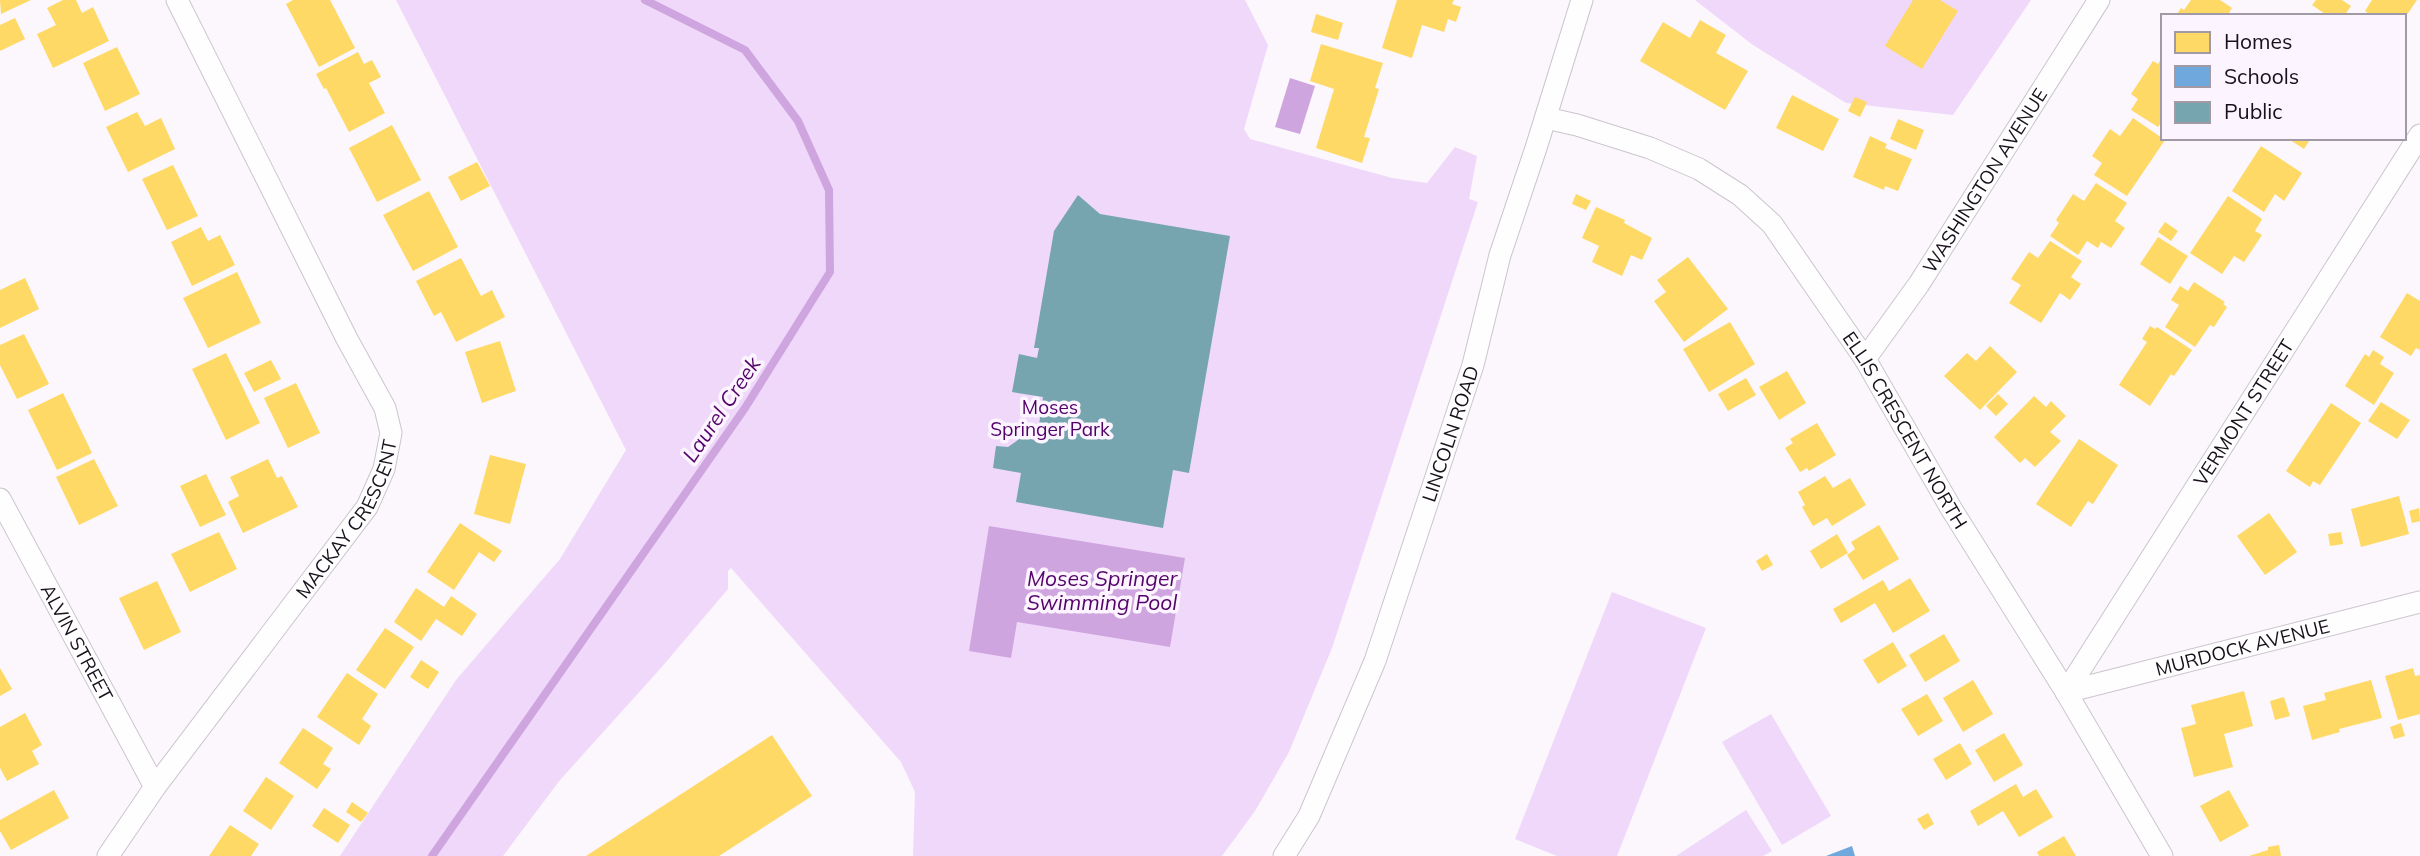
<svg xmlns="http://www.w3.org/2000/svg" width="2420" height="856" font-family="Mulish,sans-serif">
  <rect width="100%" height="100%" fill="#fbf7fc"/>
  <g fill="#efd8f9">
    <path d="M396,0H1245L1268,45L1244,129L1250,139L1392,178L1427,183L1455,147L1477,156L1469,199L1478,202L1332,648L1289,752L1255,811L1222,856H913L915,792L901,762L731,568L728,571V589L660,669L560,780L503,856H340L456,680L560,559L626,450Z"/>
    <path d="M1695,0H2031L1953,115L1846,103L1753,45Z"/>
    <path d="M1612,592L1706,628L1617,856H1557L1515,839Z"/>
    <path d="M1771,714L1831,816L1782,845L1722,742Z"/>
    <path d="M1746,810L1772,851L1763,856H1676Z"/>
  </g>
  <g fill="#cea5de">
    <path d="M1290,78L1315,86L1300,134L1275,127Z"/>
    <path d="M989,526L1185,558L1170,647L1017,622L1011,658L969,651Z"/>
  </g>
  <g fill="#ffd966">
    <path d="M0,0H31L1,14Z"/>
    <path d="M63,0H76L82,13L93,7L109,41L53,68L37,34L56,25L47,8Z"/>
    <path d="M293,0H330L355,48L319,67L286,4Z"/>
    <path d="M1397,0H1454L1452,4L1461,7L1456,22L1448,19L1444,32L1422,25L1412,58L1382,48Z"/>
    <path d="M1913,0H1940L1958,11L1922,69L1885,46Z"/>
    <path d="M2191,0H2220L2232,8L2227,16H2176L2181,8L2184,10Z"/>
    <path d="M2316,0H2342L2351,6L2344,16H2328L2312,5Z"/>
    <path d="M2372,0H2417L2404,19V16H2372L2365,11Z"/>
    <path d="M1316,14L1343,23L1338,40L1311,32Z"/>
    <path d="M15,18L25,39L0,51V25Z"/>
    <path d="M1700,20L1726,35L1716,53L1748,71L1725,110L1640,61L1663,22L1690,38Z"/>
    <path d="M1321,44L1383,63L1375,88L1379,89L1364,137L1370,138L1362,163L1316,148L1334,89L1310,81Z"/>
    <path d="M117,47L140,94L105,111L83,63Z"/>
    <path d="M358,52L364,64L372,60L381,77L369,83L385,113L349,132L326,88L324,89L316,74Z"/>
    <path d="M2163,56V120L2158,127L2131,110L2138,99L2131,94L2153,61L2158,64Z"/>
    <path d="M1792,95L1839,119L1823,151L1776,128Z"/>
    <path d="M1855,97L1867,102L1860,117L1848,111Z"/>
    <path d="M137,112L145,126L161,118L175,149L128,172L106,127Z"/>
    <path d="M2133,118L2165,140L2127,196L2094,175L2102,163L2092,156L2110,129L2120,136Z"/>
    <path d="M1898,119L1924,130L1916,150L1890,139Z"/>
    <path d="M392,125L421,180L377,202L349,148Z"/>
    <path d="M1870,136L1887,144L1885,148L1912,159L1898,191L1885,186L1884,190L1853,177Z"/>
    <path d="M2287,138H2311L2304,149Z"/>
    <path d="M2261,146L2302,173L2284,201L2275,194L2264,212L2232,191Z"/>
    <path d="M477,162L490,186L461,201L448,177Z"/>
    <path d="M173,165L198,216L167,230L142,179Z"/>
    <path d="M2096,183L2127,203L2115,221L2125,228L2111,248L2101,242L2098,248L2087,241L2078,255L2050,236L2059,223L2056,220L2073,194L2084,201Z"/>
    <path d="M429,191L458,247L413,271L383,215Z"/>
    <path d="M1576,194L1591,201L1586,210L1572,204Z"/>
    <path d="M2228,196L2262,219L2255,231L2262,235L2244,262L2234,256L2222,274L2190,253Z"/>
    <path d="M1596,207L1625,220L1624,223L1652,238L1642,260L1631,255L1622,276L1592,262L1599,246L1582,238Z"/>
    <path d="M2165,222L2178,231L2171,241L2158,232Z"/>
    <path d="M201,227L208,241L220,235L235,265L192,286L171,242Z"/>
    <path d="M2158,237L2188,256L2170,284L2140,264Z"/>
    <path d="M2050,241L2082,261L2071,277L2081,284L2070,300L2060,293L2041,323L2009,303L2021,285L2011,279L2029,252L2038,258Z"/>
    <path d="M1688,257L1728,309L1684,342L1654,301L1666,292L1657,280Z"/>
    <path d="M461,258L481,296L492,290L505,317L456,342L441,312L434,316L416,281Z"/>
    <path d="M237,272L261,323L208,348L183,298Z"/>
    <path d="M25,278L39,309L0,328V290Z"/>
    <path d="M2194,282L2225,302L2223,304L2227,307L2214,327L2210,325L2195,347L2165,327L2179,305L2171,300L2180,286L2188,291Z"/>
    <path d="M2407,293L2420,301V350L2416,348L2411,356L2380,337Z"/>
    <path d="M1730,322L1755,364L1709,392L1683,349Z"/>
    <path d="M2150,326L2155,329L2157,327L2192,350L2174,376L2171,374L2150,406L2119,385L2147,342L2142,339Z"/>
    <path d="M24,334L49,384L17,399L0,365V345Z"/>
    <path d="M500,341L516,391L482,403L465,352Z"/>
    <path d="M1990,346L2017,372L1980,410L1944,376L1967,353L1976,361Z"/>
    <path d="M2373,350L2384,357L2380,364L2394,373L2374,405L2345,386L2365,354L2369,357Z"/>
    <path d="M226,353L260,423L226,440L192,369Z"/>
    <path d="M271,360L281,379L254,392L244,373Z"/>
    <path d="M1787,371L1806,403L1779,420L1759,387Z"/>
    <path d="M1746,378L1756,395L1728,411L1718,394Z"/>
    <path d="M296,383L320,433L288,448L264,398Z"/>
    <path d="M63,393L92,453L57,470L28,410Z"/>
    <path d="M1998,394L2008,404L1996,416L1986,406Z"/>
    <path d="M2034,396L2046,407L2051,401L2066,416L2050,432L2061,441L2035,467L2025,458L2020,463L1994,437Z"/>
    <path d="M2381,402L2410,420L2397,439L2368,421Z"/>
    <path d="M2331,403L2361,423L2320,485L2313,481L2310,487L2286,471Z"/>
    <path d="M1817,423L1836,455L1809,471L1807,468L1800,472L1785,448L1793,443L1790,439Z"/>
    <path d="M2079,439L2118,465L2093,504L2088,501L2071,527L2036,504Z"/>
    <path d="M490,455L526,464L510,524L474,514Z"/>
    <path d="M94,459L118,506L79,525L56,477Z"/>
    <path d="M268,459L277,478L282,476L298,507L243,533L228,502L239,496L230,477Z"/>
    <path d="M206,474L226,515L200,527L180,486Z"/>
    <path d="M1825,476L1833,488L1850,478L1866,505L1832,526L1827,518L1813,526L1802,507L1805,505L1798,492Z"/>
    <path d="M2399,496L2409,534L2361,547L2351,509Z"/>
    <path d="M2419,508L2420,521L2412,523L2409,511Z"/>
    <path d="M2269,513L2297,552L2265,575L2237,536Z"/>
    <path d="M460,523L502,551L494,562L479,552L454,590L427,572Z"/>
    <path d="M1879,525L1899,559L1863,580L1847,555L1855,549L1851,542Z"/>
    <path d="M219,532L237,569L190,592L171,554Z"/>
    <path d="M2341,532L2343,544L2330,546L2328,534Z"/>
    <path d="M1837,534L1848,553L1821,569L1810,551Z"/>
    <path d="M1767,554L1773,565L1762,571L1756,561Z"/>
    <path d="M1910,578L1930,611L1893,633L1875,603L1841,623L1833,609L1883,580L1889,591Z"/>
    <path d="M157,581L181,632L144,650L119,598Z"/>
    <path d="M416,588L444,607L451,596L477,614L462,636L436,619L421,641L394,622Z"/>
    <path d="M385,628L414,647L385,689L356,670Z"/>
    <path d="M1944,634L1960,661L1925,682L1909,655Z"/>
    <path d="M1893,642L1907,666L1878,684L1863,660Z"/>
    <path d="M421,660L439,672L428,689L410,677Z"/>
    <path d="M0,668L12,689L0,696Z"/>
    <path d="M2413,668L2415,676L2420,675V714L2398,720L2385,676Z"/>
    <path d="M347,673L378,694L362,719L371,726L359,745L317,717Z"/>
    <path d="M1973,680L1993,714L1963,732L1943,698Z"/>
    <path d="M2371,680L2382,718L2339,729L2340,732L2312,740L2303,706L2326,700L2324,693Z"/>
    <path d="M2244,691L2253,726L2224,734L2233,767L2194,777L2181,728L2196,724L2191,705Z"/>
    <path d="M1927,694L1943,721L1918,736L1901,709Z"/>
    <path d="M2284,697L2290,716L2275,720L2270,701Z"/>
    <path d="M25,713L42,745L32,751L39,764L7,781L0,768V727Z"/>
    <path d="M2401,723L2405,736L2394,739L2390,727Z"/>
    <path d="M303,728L333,748L323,764L331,769L317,789L279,763Z"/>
    <path d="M2004,733L2023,765L1994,782L1975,750Z"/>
    <path d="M772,735L812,796L719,856H586Z"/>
    <path d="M1960,743L1972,764L1946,780L1933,759Z"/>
    <path d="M266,777L294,796L271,830L243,811Z"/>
    <path d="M2016,784L2023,797L2036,789L2053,817L2019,837L2003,811L1978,826L1970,811Z"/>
    <path d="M54,790L69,818L11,850L0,831V820Z"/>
    <path d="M2229,790L2249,826L2220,842L2200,806Z"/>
    <path d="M352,802L368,813L361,822L346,812Z"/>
    <path d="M324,808L350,825L338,843L312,826Z"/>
    <path d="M1928,813L1934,824L1924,830L1917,819Z"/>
    <path d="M230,825L259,844L251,856H209Z"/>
    <path d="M2064,836L2076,856H2039L2037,852Z"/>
    <path d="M2279,845L2281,856H2249L2268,850V847Z"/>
  </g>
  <path fill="#6fa8dc" d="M1852,846L1855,856H1826Z"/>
  <path fill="#76a5af" d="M1078,195L1100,214L1230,236L1189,473L1173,470L1163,528L1016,502L1021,473L993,468L996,446L1008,447L1039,425L1043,397L1012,392L1019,354L1037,358L1039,348H1034L1054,231Z"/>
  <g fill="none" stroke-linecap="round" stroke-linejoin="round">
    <path stroke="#cea5de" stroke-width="8" d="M432,856L745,408L830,272L829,190L798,121L745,50L645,0"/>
    <defs>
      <g id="minor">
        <path id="s1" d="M1546,118L1577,125L1650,148L1699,169L1740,195L1772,224L1865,359L1952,510L2066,692L2162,856"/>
        <path id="s2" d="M1865,359L1919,284L2099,0"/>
        <path id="s3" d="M0,499L155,787"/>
        <path id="s4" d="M2066,692L2420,135"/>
        <path id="s5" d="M2066,692L2420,602"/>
        <path id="s6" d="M108,856L155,787L367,507L384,469L391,433L385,408L347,339L177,0"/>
        <path id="s7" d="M1284,856L1309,816L1375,661L1473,365L1500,255L1536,148L1582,0"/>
      </g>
    </defs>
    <use href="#minor" stroke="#cbc5cd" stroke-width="23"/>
    <use href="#minor" stroke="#fefeff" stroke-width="21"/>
  </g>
  <g text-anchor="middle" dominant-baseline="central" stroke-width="7" stroke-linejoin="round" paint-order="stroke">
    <g font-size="19" fill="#18111b" stroke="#fcf4ff">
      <text stroke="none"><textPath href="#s2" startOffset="215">WASHINGTON AVENUE</textPath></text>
      <text stroke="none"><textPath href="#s4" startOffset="331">VERMONT STREET</textPath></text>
      <text stroke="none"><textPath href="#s1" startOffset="499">ELLIS CRESCENT NORTH</textPath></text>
      <text stroke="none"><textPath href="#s7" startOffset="455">LINCOLN ROAD</textPath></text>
      <text stroke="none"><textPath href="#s6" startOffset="415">MACKAY CRESCENT</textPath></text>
      <text stroke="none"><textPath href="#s3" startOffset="163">ALVIN STREET</textPath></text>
      <text stroke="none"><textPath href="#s5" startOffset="182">MURDOCK AVENUE</textPath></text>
    </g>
    <g font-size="19" fill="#500067" stroke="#fcf4ff">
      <text x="1050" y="407">Moses<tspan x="1050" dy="22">Springer Park</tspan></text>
    </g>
    <g font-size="21" font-style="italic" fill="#53036a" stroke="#fcf4ff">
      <text transform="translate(721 409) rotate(-56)">Laurel Creek</text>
      <text x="1102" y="578">Moses Springer<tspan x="1102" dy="24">Swimming Pool</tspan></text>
    </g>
  </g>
  <rect x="2161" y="14" width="245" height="126" fill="#fcf4ff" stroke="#a199a4" stroke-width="2"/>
  <rect x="2175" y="32" width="35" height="21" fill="#ffd966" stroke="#a199a4" stroke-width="2"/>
  <text x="2224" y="49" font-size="21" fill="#18111b">Homes</text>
  <rect x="2175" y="66" width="35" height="21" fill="#6fa8dc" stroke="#a199a4" stroke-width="2"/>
  <text x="2224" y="84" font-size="21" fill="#18111b">Schools</text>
  <rect x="2175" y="102" width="35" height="21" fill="#76a5af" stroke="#a199a4" stroke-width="2"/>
  <text x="2224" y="119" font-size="21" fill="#18111b">Public</text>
</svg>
